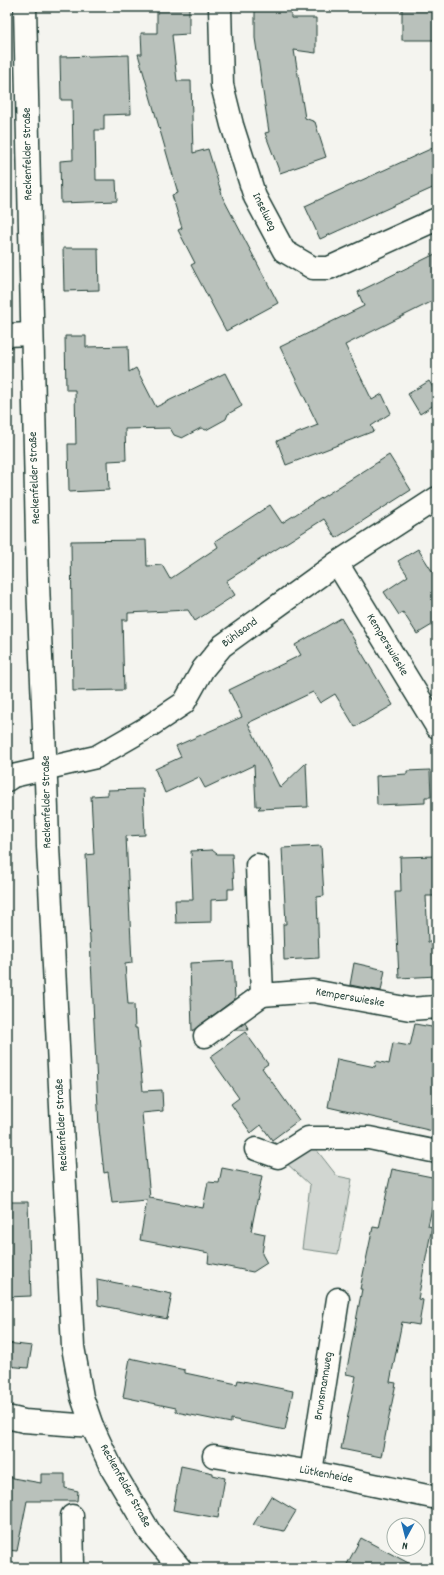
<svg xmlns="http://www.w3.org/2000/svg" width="444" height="1575" font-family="Dekko,sans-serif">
  <rect width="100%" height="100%" fill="#f4f4ef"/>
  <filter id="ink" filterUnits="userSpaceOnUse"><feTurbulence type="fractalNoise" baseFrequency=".025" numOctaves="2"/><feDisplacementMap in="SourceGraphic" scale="8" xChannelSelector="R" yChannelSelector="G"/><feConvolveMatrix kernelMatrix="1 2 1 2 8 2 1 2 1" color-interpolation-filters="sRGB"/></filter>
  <g filter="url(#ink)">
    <path fill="#d1d6d1" stroke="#788a82" d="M312,1144L337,1176L352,1179L338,1254L302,1249L310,1185L283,1160Z"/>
    <g fill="#b9c1bb" stroke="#1f3d34">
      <path d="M157,7H189V34L172,35L177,81H191L193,153L208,149L223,198L278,303L226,331L191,265L195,263L178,230L182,228L172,195L178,193L138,54H142L141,33H157Z"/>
      <path d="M255,7H291V18H316V53L294,50L305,118L315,122L326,157L280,173L265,133L269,132L255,38Z"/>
      <rect x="402" y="7" width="35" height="33"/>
      <path d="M129,55L131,114L104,115V130H95L96,180H116L117,201L61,203L60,161L73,160L72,100H61L60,57Z"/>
      <path d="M437,146V186L320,239L305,206Z"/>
      <path d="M63,248H98L99,290L64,291Z"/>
      <path d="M437,253V299L345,345L372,400L382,394L391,413L371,426L374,431L286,465L277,441L318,425L280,347L364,306L358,292Z"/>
      <path d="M65,336H86V347L128,346L129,372L136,368L156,407L225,373L242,406L228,414L226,419L206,430L201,428L182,438L174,435L170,428L125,429L126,460L108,461L109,490L69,492L68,444H76L75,390H66Z"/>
      <path d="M429,381L437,394V403L420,414L408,394Z"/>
      <path d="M389,455L411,490L336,538L324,519L226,581L235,595L195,621L188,610L128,613V620H122L124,690L73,691L71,541L146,540L147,566L162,565L170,579L218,547L215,541L270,505L282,523Z"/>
      <path d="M418,549L437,579V622L417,634L403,612L399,615L384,592L408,576L398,561Z"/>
      <path d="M341,618L393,705L355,727L335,694L320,703L313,692L248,723L280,788L306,763L308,807L258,809L261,806H256L254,765L205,788L199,777L165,793L155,769L181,757L176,746L242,717L229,690L301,655L295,645Z"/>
      <path d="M430,770L431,797H425V803L377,805L376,776L407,774V771Z"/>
      <path d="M143,789L145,835L126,836L132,963L125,964L128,1004H134L135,1028H137L143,1091L162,1090L163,1111L142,1113L150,1198L203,1208L208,1182L219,1183L222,1168L262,1176L251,1231L265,1234L262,1254L267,1263L253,1272L208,1263L209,1253L140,1240L147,1200L112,1203L108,1172L104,1173L99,1128L86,855L94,854L91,796L108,795V790Z"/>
      <path d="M321,846L324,896L317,897L319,958L284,960L283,924H286L282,848Z"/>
      <path d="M212,850L217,854H232L234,889H228V899L211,900V922L176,923L175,900H193L191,851Z"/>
      <path d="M435,856L437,896H426L428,942H437V976L399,978L395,892H401L400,857Z"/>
      <path d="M233,961L235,999L192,1031L190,963Z"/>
      <path d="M354,963L385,970L381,991L350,985Z"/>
      <path d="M245,1023L249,1030H235Z"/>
      <path d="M415,1024L437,1028V1132L328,1107L337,1059L375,1067L376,1061L389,1064L393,1043L410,1046Z"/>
      <path d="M245,1032L268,1064L262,1068L299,1120L272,1140L261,1125L251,1133L231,1104L239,1098L210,1057Z"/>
      <path d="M392,1169L437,1178V1186L428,1226L432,1227L418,1299L423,1300L419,1325L402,1322L390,1382L396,1383L381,1457L341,1449L356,1376L346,1374L362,1289H360L373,1227L379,1228Z"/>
      <path d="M7,1202H28L31,1296L7,1297Z"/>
      <path d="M97,1279L172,1294L167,1319L98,1305Z"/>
      <path d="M7,1343L32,1346L28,1368L7,1366Z"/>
      <path d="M130,1358L185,1370V1373L237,1384L238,1380L293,1391L285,1430L231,1419V1423L176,1412V1408L123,1397Z"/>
      <path d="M181,1466L213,1473V1475L225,1478L218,1518L173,1510Z"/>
      <path d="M41,1474H65V1488L78,1491L77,1501H27L17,1551L7,1550V1477L41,1483Z"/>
      <path d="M271,1496L296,1511L284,1531L253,1525Z"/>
      <path d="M361,1538L418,1568H345Z"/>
    </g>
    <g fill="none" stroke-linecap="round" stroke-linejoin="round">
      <defs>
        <g id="minor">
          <path d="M220,7L222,85L232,125L255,197L284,251L313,268H329L437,219"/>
          <path d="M7,335L31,334"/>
          <path d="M337,563L437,727"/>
          <path d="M7,780L13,776L96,757L148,727L184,703L203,669L222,646L337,563L437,498"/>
          <path d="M257,865L262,995L313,991L410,1009L437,1007"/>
          <path d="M205,1036L262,995"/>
          <path d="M256,1149L278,1157L308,1138H369L437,1152"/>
          <path d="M7,1417L24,1421L92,1426"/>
          <path d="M214,1456L311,1472L437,1498"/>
          <path d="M311,1472L338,1299"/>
          <path d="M72,1516L73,1568"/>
        </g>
        <path id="tertiary" d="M25,7C28,198 32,389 38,581C41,669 46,758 48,846L73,1347L82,1397L92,1426L112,1469L149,1531L180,1568"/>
      </defs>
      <use href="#minor" stroke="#1f3d34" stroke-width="25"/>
      <use href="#tertiary" stroke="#1f3d34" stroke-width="25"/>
      <use href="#minor" stroke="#fdfcf7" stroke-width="22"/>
      <use href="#tertiary" stroke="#fdfcf7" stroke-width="22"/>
    </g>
  </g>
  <g text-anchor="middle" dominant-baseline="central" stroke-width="3" stroke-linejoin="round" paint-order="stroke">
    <g font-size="12" fill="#1f3d34" stroke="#fdfcf7">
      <text transform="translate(28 154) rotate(-91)">Reckenfelder Straße</text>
      <text transform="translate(264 212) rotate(64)">Inselweg</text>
      <text transform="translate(35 478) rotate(-92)">Reckenfelder Straße</text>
      <text transform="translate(240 633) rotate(-37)">Bühlsand</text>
      <text transform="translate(387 645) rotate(59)">Kemperswieske</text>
      <text transform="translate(47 802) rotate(-91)">Reckenfelder Straße</text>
      <text transform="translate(350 998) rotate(10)">Kemperswieske</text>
      <text transform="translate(62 1125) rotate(-93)">Reckenfelder Straße</text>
      <text transform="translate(324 1386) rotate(-81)">Brunsmannweg</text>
      <text transform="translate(326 1475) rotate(11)">Lütkenheide</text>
      <text transform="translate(125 1486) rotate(61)">Reckenfelder Straße</text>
    </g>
  </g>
  <rect width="444" height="1575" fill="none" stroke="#fdfcf7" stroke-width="24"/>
  <rect x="12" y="12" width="420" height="1551" fill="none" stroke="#1f3d34" stroke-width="1.5" filter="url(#ink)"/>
  <g transform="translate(406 1537) rotate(187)"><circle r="19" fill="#fdfcf7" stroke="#a4b0a9"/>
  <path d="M0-3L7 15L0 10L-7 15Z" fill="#1f6fb2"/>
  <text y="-6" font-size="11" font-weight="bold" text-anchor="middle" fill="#1f3d34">N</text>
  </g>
</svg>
